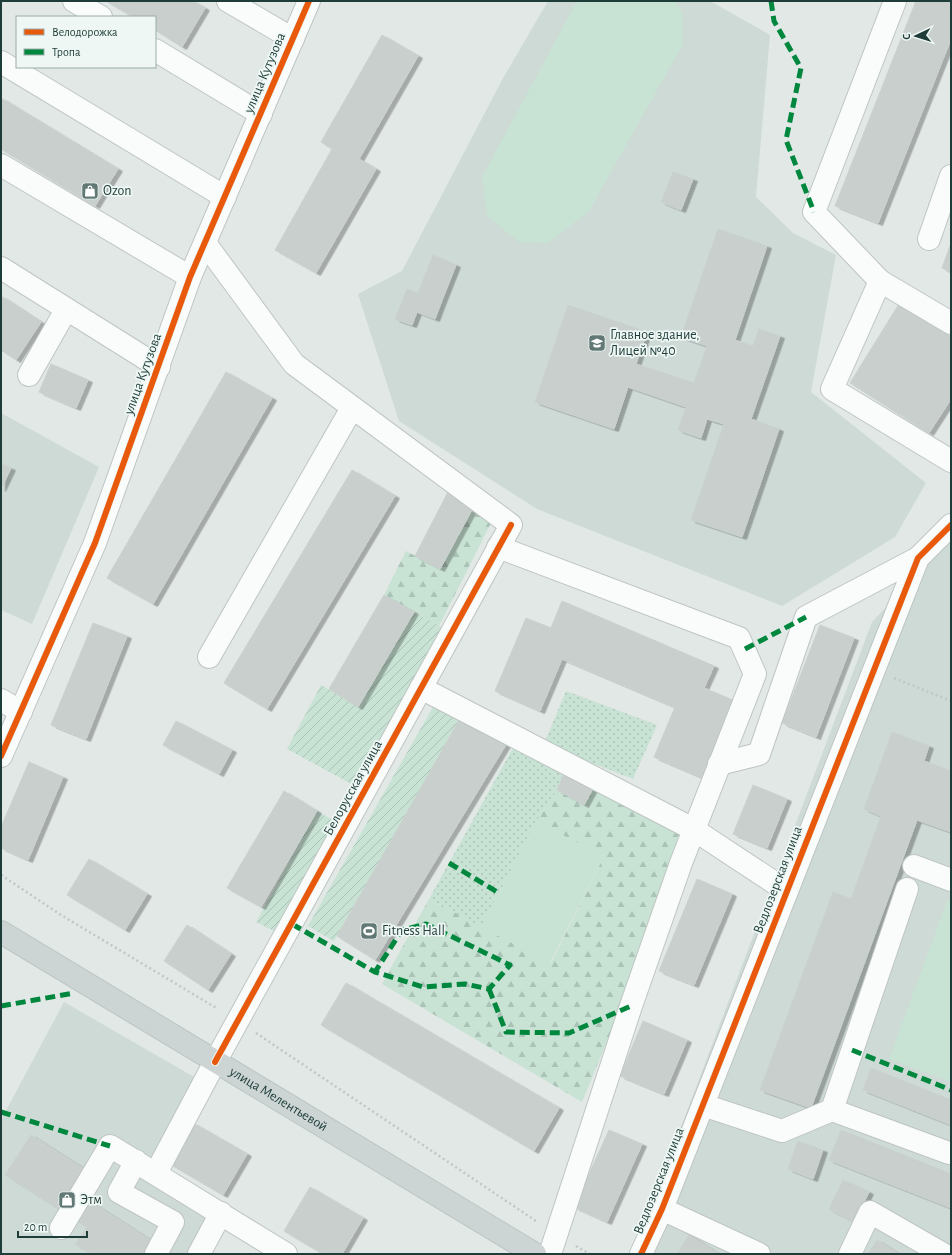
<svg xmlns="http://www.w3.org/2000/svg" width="952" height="1255" font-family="'Alegreya Sans',sans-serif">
  <defs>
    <pattern id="grass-dots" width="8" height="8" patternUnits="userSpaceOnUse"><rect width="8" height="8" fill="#c8e2d4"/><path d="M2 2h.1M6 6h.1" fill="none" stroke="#abc3b7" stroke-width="1.8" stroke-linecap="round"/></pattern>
    <pattern id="forest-firs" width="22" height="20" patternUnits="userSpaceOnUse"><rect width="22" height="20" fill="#c8e2d4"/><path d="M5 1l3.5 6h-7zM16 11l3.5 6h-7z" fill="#abc3b7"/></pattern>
    <pattern id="garden-furrows" width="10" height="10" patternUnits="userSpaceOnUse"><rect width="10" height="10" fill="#c8e2d4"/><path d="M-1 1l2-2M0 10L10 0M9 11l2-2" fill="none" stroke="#abc3b7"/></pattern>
    <filter id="shadow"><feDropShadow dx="4.5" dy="2.5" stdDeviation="0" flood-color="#0004"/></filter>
  </defs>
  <rect width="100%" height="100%" fill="#e1e8e6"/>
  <g fill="#cedad6">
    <path d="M548,1H710L770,35L756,197L793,233L836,255L811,392L926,483L895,537L782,606L537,509L399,421L358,294L402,271L502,80Z"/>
    <path d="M1,413L99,467L32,624L1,610Z"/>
    <path d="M951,539V1254H633L872,622Z"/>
    <path d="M64,1002L208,1085L160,1171L233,1214L212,1254H1V1120Z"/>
  </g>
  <g fill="url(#grass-dots)">
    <path d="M566,691L657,725L633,779L544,744Z"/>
    <path d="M513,748L565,772L557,790L536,822L481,927L429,899Z"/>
  </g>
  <g fill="url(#forest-firs)">
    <path d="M474,506L494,517L439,626L384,595L406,551L440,569Z"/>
    <path d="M594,787L679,834L623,1002L582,1102L382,984L429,899L551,963L604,856L536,822L557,790Z"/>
  </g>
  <g fill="#c8e2d4">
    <path d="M577,1H675L682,12L683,44L589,211L548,243L519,242L487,216L482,177Z"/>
    <path d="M536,822L604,856L550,963L481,927Z"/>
    <path d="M947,901L951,902V1082L889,1059Z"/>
  </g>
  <g fill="url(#garden-furrows)">
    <path d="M414,612L445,629L357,787L287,749L321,685L358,707Z"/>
    <path d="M437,700L462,715L334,941L308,926Z"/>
    <path d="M317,811L336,822L274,931L256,922Z"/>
  </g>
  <g fill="#c8cfcd" stroke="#cad1cf" filter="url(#shadow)">
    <path d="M106,1H193L205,8L182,47L155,30V17H133Z"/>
    <path d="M916,1H951V39L878,223L835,206Z"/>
    <path d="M382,35L418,56L359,159L376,169L316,273L275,250L332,149L321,142Z"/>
    <path d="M1,98L118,169L95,206L1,149Z"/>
    <path d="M673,172L693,179L681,210L661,202Z"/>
    <path d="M718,229L767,246L735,340L753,346L759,329L780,336L751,419L779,429L742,537L691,520L724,424L707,419L701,438L678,430L686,407L628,387L614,429L535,402L568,305L647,332L636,364L694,383L707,346L681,337Z"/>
    <path d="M951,243V272L942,268Z"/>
    <path d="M433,255L456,265L441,303L418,293Z"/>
    <path d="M407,289L441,303L435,319L417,312L412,325L395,319Z"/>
    <path d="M1,296L41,322L16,360L1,350Z"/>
    <path d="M899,304L951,337V399L929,433L850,383Z"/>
    <path d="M51,364L88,380L76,408L39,392Z"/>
    <path d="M226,372L272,398L153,604L107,578Z"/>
    <path d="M1,464L11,468L1,489Z"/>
    <path d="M352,470L395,496L267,709L224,683Z"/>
    <path d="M448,492L474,506L440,569L415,556Z"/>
    <path d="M384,595L414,612L358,707L329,689Z"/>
    <path d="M562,601L714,666L704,688L735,701L703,778L654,757L675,707L562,659L540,711L495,691L526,618L551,628Z"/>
    <path d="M93,623L127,636L86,739L51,725Z"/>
    <path d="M820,625L854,638L816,737L782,723Z"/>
    <path d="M462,715L507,743L375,960L337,936Z"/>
    <path d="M176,721L232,750L219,774L163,745Z"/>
    <path d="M892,732L929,746L924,761L951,771V832L917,820L811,1108L760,1090L833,892L851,899L881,816L864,809Z"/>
    <path d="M29,762L63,777L28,860L1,848V827Z"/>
    <path d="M565,772L594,787L584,805L557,790Z"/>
    <path d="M753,785L787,799L767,848L733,834Z"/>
    <path d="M284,791L317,811L261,907L227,888Z"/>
    <path d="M89,859L147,894L125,930L67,895Z"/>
    <path d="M697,879L732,894L694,985L659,971Z"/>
    <path d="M187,925L231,954L208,990L164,961Z"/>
    <path d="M346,983L559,1108L534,1151L321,1025Z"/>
    <path d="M643,1021L687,1040L664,1094L620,1076Z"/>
    <path d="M871,1068L951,1100V1125L863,1090Z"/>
    <path d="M193,1123L247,1154L223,1195L170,1164Z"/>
    <path d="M609,1130L642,1144L607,1222L574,1207Z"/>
    <path d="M841,1130L951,1174V1208L829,1160Z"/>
    <path d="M31,1135L86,1170L74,1191L152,1241L144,1254H91L75,1244L87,1227L5,1175Z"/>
    <path d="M798,1141L823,1150L813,1179L788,1169Z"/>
    <path d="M843,1180L869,1192L854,1222L829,1209Z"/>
    <path d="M310,1187L363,1218L342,1254H323L284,1231Z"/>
    <path d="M689,1235L719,1254H677Z"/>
    <path d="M877,1240L898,1253L900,1254H868Z"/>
  </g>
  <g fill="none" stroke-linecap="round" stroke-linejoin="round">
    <defs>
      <g id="minor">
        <path d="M74,1L101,17"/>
        <path d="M228,1L293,39"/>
        <path d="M895,1L814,212L880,281L951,323"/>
        <path d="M155,50L261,114"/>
        <path d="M1,62L225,197"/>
        <path d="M1,165L190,277"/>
        <path d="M929,239L951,176"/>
        <path d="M1,268L159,367"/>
        <path d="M880,281L832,389L951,461"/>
        <path d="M29,375L66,310"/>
        <path d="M498,547L739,638L755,674L681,863L631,1006L550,1254"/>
        <path d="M209,657L352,408"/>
        <path d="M421,688L693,829L787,891"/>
        <path d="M1,700L21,712"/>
        <path d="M1,756L95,543L190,277L309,1"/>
        <path d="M719,764L759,754L806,617L918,558"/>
        <path d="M914,866L951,880"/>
        <path d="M703,1105L782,1131L832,1110L949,1153"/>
        <path d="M832,1110L907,889"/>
        <path d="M136,1161L119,1192L173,1222L156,1254"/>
        <path d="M156,1173L215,1062L511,525L294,364L205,243"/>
        <path d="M662,1209L759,1254"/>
        <path d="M61,1228L110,1146L286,1254"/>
        <path d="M199,1254L221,1213"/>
        <path d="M641,1254L662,1209L918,558L951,525"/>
        <path d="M850,1254L870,1212L943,1254"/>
      </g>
      <g id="major">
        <path id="s1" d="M1,932L535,1254"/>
      </g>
    </defs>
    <use href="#minor" stroke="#bec5c3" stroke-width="24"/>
    <use href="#major" stroke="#bbc5c3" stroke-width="24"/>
    <g stroke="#bec8c6" stroke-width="2.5" stroke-dasharray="2 3" stroke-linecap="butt">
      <path d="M894,678L951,701"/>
      <path d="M1,875L61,915L218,1009"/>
      <path d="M256,1033L536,1221"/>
      <path d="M576,1246L590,1254"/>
    </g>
    <use href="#minor" stroke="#fafcfb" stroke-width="22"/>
    <use href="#major" stroke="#ccd5d4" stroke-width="22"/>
    <g stroke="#00873e" stroke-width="5" stroke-dasharray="10 5" stroke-linecap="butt">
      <path d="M771,1L774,21L801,68L786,140L814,212"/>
      <path d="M745,649L806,617"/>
      <path d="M449,863L499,893"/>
      <path d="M292,924L375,972L423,987L465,984L489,989L510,965L426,924L402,930L375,972"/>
      <path d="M489,989L506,1032L569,1033L631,1006"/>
      <path d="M1,1006L74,993"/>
      <path d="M852,1050L951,1090"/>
      <path d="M1,1112L110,1146"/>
    </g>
    <defs>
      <g id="cycleway">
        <path d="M1,756L95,543L190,277L309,1"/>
        <path d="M215,1062L511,525"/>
        <path d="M641,1254L662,1209L918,558L951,525"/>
      </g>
    </defs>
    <use href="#cycleway" stroke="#eef7f4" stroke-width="8"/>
    <use href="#cycleway" stroke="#e8590c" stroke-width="6"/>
  </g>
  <defs>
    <symbol id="shop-square" viewBox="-11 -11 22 22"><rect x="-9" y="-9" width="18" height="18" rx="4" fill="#627875" stroke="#eef7f4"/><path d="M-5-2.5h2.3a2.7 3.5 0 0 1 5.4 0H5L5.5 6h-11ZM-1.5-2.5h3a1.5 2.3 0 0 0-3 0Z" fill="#fff"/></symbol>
    <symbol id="school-square" viewBox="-11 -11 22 22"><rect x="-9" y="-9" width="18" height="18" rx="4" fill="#627875" stroke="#eef7f4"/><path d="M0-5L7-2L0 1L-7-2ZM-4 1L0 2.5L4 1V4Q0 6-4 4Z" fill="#fff"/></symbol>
    <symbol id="stadium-square" viewBox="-11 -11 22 22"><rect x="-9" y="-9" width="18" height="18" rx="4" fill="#627875" stroke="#eef7f4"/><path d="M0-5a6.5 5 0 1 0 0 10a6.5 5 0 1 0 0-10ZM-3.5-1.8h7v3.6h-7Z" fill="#fff"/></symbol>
  </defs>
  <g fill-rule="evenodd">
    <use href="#shop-square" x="80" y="181" width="20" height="20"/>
    <use href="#school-square" x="587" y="333" width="20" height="20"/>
    <use href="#stadium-square" x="359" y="921" width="20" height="20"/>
    <use href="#shop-square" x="57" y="1190" width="20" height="20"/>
  </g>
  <g text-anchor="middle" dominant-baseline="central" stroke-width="3.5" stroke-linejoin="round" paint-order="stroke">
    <g font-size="14" fill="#1e3c38" stroke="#eef7f4">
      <text transform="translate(265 73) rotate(-67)">улица Кутузова</text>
      <text transform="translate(143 374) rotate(-70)">улица Кутузова</text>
      <text transform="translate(353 788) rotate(-61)">Белорусская улица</text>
      <text transform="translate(778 880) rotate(-69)">Ведлозерская улица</text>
      <text stroke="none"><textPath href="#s1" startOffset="324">улица Мелентьевой</textPath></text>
      <text transform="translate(659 1181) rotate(-68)">Ведлозерская улица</text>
    </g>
    <g font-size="14" fill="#1e3c38" stroke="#eef7f4" text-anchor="start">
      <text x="103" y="191">Ozon</text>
      <text x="610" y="335">Главное здание,<tspan x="610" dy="16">Лицей №40</tspan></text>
      <text x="382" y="931">Fitness Hall</text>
      <text x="80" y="1200">Этм</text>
    </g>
  </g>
  <rect width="952" height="1255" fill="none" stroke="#1e3c38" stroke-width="4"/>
  <rect x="16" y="16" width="140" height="52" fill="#eef7f4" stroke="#9baca9"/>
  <rect x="24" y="29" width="20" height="6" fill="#e8590c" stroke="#9baca9"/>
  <text x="52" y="36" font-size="12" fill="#1e3c38">Велодорожка</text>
  <rect x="24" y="49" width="20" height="6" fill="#00873e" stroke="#9baca9"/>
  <text x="52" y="56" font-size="12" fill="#1e3c38">Тропа</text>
  <g transform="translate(916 36) rotate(266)" stroke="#eef7f4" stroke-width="3" paint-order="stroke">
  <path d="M0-3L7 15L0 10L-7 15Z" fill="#1e3c38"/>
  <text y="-6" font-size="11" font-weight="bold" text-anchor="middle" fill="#1e3c38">С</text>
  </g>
  <path d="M18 1231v6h69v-6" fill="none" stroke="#1e3c38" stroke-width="2"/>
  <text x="24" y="1231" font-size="12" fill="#1e3c38" stroke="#eef7f4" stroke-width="3" paint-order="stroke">20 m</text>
</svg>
